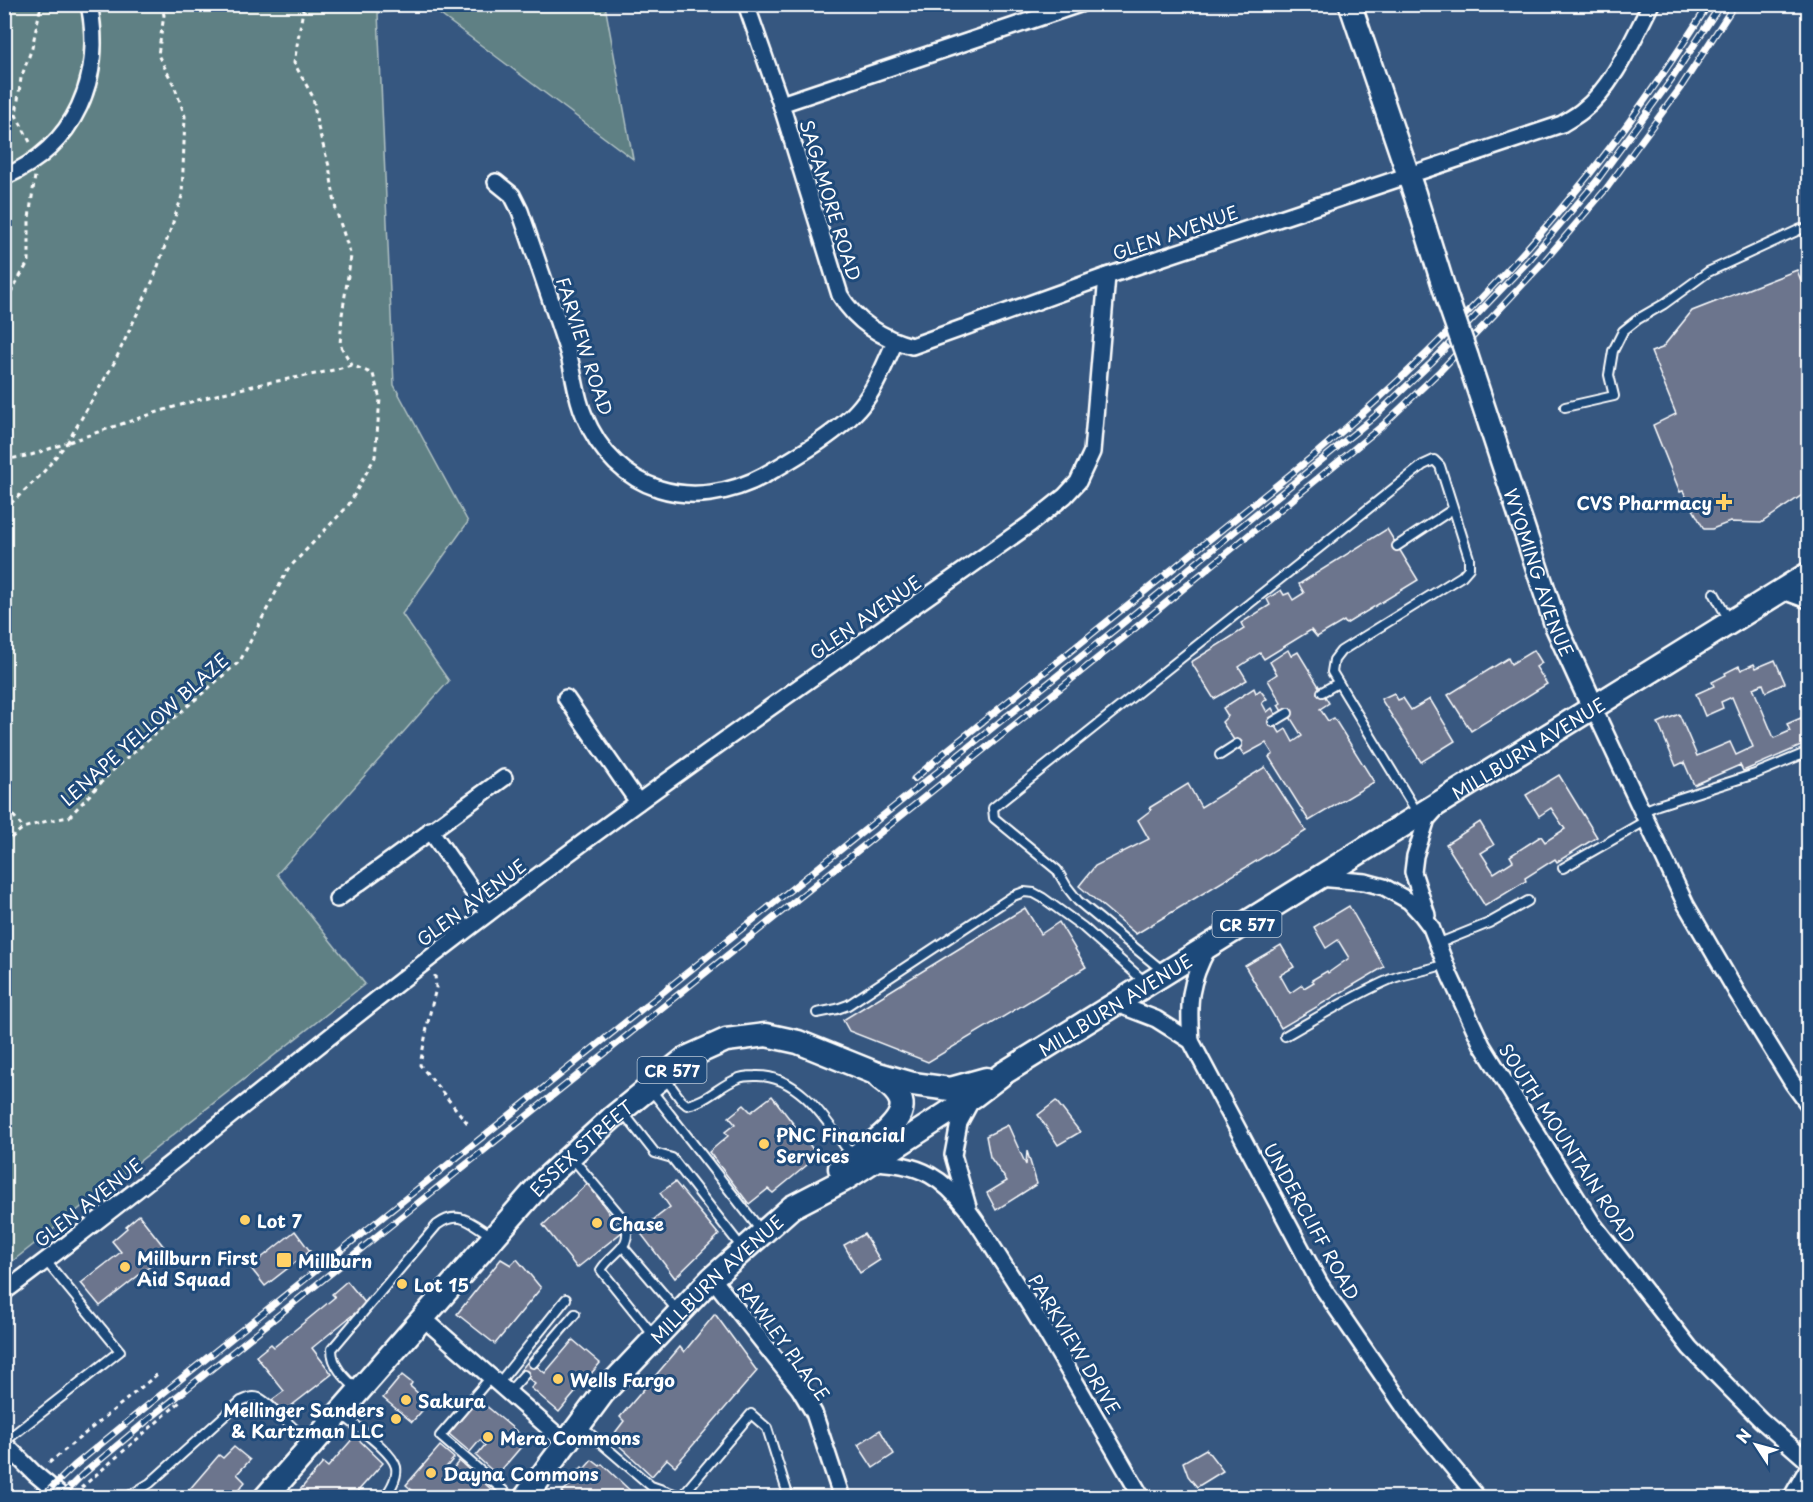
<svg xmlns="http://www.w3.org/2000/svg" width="1813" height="1502" font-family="'Playpen Sans',sans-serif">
  <rect width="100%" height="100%" fill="#365780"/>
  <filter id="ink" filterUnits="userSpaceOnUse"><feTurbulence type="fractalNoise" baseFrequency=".0167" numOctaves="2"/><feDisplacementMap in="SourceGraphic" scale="12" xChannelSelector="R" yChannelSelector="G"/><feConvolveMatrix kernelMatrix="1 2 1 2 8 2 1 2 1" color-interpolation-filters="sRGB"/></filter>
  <g filter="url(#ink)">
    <path fill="#5f8084" stroke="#afc0c2" stroke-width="1.5" d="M5,5H605L633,159L430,7L378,13L394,385L468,522L402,614L449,681L277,874L365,984L5,1267Z"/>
    <g fill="#6c748d" stroke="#fff" stroke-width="1.5">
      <path d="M1797,270L1808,299V491L1761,523L1730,522L1712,529H1704L1683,491L1680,492L1653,425L1676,414L1651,352L1662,348L1692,311Z"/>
      <path d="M1387,529L1418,580L1346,624L1344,621L1317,637L1311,630L1264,659L1260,653L1239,667L1247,680L1214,699L1191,662L1244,629L1241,623L1270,605L1267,599L1281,590L1284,595L1289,593L1293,600L1304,593L1299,584Z"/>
      <path d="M1288,650L1291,656L1298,652L1329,703L1320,709L1328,721L1334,718L1374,782L1309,821L1269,757L1273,754L1266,743L1244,755L1222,722L1228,716L1223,708L1254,688L1256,693L1260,690L1267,699L1262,703L1267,712L1272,708L1278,718L1273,722L1280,733L1286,729L1293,742L1302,736L1287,712L1283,713L1278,705L1281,703L1268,680L1277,674L1270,662Z"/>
      <path d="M1534,650L1542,663L1536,667L1547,684L1471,731L1448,695L1508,658L1511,664Z"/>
      <path d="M1775,660L1785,683L1766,692L1763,684L1753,688L1774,738L1790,731L1787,724L1808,715V743L1743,771L1740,765L1694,785L1684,762L1676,766L1658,723L1679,714L1697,756L1730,742L1736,755L1753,747L1732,697L1721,702L1723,708L1705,716L1696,694L1714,686L1712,682L1726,675L1725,673L1739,666L1741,670L1754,664L1756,668Z"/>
      <path d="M1394,693L1398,700L1403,698L1411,710L1430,699L1455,741L1421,762L1381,699Z"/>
      <path d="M1265,767L1306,831L1136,934L1079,886L1095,866L1149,839L1138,820L1151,810L1149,808L1188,784L1201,807Z"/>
      <path d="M1559,775L1597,837L1557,862L1555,859L1525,878L1526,881L1485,906L1446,844L1480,822L1494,845L1481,853L1494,873L1513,861L1510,856L1541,836L1545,842L1565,829L1551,808L1539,816L1526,795Z"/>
      <path d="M1349,906L1384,967L1281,1028L1245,966L1281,945L1294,967L1280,975L1290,993L1302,985L1304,988L1314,982L1312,980L1327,971L1328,973L1349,958L1338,940L1326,948L1314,927Z"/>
      <path d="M1025,908L1041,934L1059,922L1086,967L928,1062L849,1031L843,1020Z"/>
      <path d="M772,1096L818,1156L773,1193L768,1189L749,1204L709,1152L728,1136L725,1132L735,1124L729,1117L744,1105L751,1112Z"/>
      <path d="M1056,1101L1080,1132L1058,1145L1038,1115Z"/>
      <path d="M1008,1125L1026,1165L1027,1151L1037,1184L996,1210L987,1193L1007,1181L990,1157L986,1136Z"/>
      <path d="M675,1182L719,1235L675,1278L639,1231L670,1207L660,1193Z"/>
      <path d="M588,1183L622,1232L577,1268L543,1225Z"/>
      <path d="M139,1215L168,1252L100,1306L81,1283L121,1252L112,1241L127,1228L126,1226Z"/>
      <path d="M295,1231L310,1251L265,1286L250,1267Z"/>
      <path d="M864,1234L880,1260L860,1273L844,1245Z"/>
      <path d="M501,1259L511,1265L517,1259L541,1288L495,1344L457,1314Z"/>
      <path d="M347,1281L366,1304L312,1348L332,1374L282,1413L272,1400L284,1391L256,1356L271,1344L274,1347L335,1297L332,1294Z"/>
      <path d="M715,1314L757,1371L675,1466L667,1459L652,1476L611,1438L624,1421L620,1417L680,1347L684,1352Z"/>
      <path d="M573,1340L600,1363L559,1412L531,1388L535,1384L520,1371L529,1360L545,1373Z"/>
      <path d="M402,1375L412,1383L410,1386L429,1403L412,1422L383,1398Z"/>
      <path d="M478,1399L527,1440L497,1475L476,1456L485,1445L480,1440L470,1452L449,1434Z"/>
      <path d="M880,1430L894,1454L873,1468L858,1445Z"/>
      <path d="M355,1436L383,1463L357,1492L362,1498H293L323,1463L328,1467Z"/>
      <path d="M440,1446L454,1458L443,1471L448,1475L459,1461L491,1489L484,1498H429L424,1493L420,1497L406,1485Z"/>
      <path d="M234,1447L250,1460L237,1474L245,1482L232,1498H182L219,1455L223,1458Z"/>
      <path d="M1206,1449L1223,1471L1197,1487L1188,1476L1183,1462Z"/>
      <path d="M592,1460L600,1466L602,1464L638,1498H561L564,1495L562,1492L571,1484L568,1481L582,1467L584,1469Z"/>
    </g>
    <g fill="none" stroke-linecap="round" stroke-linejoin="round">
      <defs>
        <g id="lane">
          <path d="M1565,407L1614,396L1609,375L1613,351L1623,331L1638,319L1664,304L1708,272L1801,229"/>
          <path d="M1397,546L1453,509"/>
          <path d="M1714,593L1729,620"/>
          <path d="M1322,692L1338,683"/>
          <path d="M1273,722L1288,713"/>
          <path d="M1220,755L1237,744"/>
          <path d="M1643,811L1658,805L1755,774L1808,752"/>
          <path d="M1563,868L1647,820"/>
          <path d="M1437,944L1489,923L1528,901"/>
          <path d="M1163,971L1078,901L1067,887L1057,870L994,818L993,808L1423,465L1434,460L1440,466L1469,558V568L1462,576L1341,651L1334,660L1332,672L1418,814"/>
          <path d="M817,1013L837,1009L848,1005L1013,896L1024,892L1034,893L1043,898L1083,927L1145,982"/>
          <path d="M1285,1036C1320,1016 1354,995 1391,979C1409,972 1427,971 1445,964"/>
          <path d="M665,1078L681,1100L687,1105C706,1102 719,1086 737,1079C742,1076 749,1076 755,1076C801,1074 828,1124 852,1156"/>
          <path d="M651,1090L762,1232"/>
          <path d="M622,1111L655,1153L672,1158L743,1249"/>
          <path d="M573,1159L625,1221C634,1249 613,1250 601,1270L654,1336"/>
          <path d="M624,1248L677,1310"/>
          <path d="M533,1363L575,1314"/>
          <path d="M491,1377L440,1436L512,1498"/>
          <path d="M498,1384L566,1299"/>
          <path d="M358,1390C346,1379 332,1367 332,1349L437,1225C459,1208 472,1224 492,1236"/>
          <path d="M508,1393L524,1375"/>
          <path d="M342,1414C355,1426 392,1451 396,1467C398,1477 390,1490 384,1498"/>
          <path d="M581,1426L651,1486L683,1497"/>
          <path d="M4,1442L120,1351L46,1261"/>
          <path d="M126,1498L150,1483L241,1401C247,1399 252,1395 259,1398C267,1400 299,1435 310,1443"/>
          <path d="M680,1498L751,1414L767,1428L789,1498"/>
        </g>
        <g id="street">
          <path d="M746,4L781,104L840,295C856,322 883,339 912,346L1107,276L1562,124C1568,120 1576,116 1582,111C1613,87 1633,39 1651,4"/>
          <path d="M781,104L1080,4"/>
          <path d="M4,177C76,146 104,78 89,4"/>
          <path d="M496,182L512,195L520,211C536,257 552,303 567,349C574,371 575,395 584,415C616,493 693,514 765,475C794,458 840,432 861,406C876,388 885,363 895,342"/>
          <path d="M1783,591L1808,600"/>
          <path d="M566,698L638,802"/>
          <path d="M1593,707L1686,905L1736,991L1792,1082L1808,1104"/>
          <path d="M430,830L488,913"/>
          <path d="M1319,878L1365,882L1384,887L1409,901L1422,915L1431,927L1450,976L1482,1045L1593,1224L1690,1348L1761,1420L1808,1461"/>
          <path d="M337,899L504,778"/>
          <path d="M1427,915L1413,872L1415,856L1427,819L1436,809"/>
          <path d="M1117,1004L1156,1019L1191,1041L1320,1284L1411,1417L1478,1498"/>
          <path d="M1191,1041C1188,1002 1189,983 1208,948"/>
          <path d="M873,1162C892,1163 912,1165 930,1175C961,1192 983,1232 1002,1262C1052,1338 1096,1419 1142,1498"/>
          <path d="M968,1207L953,1155L959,1123L972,1099"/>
          <path d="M712,1278L799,1388L814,1413L842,1498"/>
          <path d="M4,1292C168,1170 323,1038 486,915C664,780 848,653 1030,524L1065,496L1078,482L1092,452L1107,276"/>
          <path d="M422,1317L565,1442"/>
          <path d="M4,1443L34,1473L64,1498"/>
          <path d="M1791,1498L1808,1468"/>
        </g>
        <g id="secondary">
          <path d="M1350,4L1415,195L1448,301"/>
          <path id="s1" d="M1467,356L1556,626L1593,707"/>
        </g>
        <g id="primary">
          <path d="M840,1168C856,1154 908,1125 901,1101C898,1090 887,1084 879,1077"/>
          <path id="s2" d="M265,1498L543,1181L612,1118L686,1058L726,1040L766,1035L798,1042L875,1073L913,1084L950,1089L986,1079"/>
          <path id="s3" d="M525,1498L603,1393L712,1278L792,1207L844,1180L974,1096L1004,1073L1808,574"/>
        </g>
      </defs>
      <use href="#lane" stroke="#fff" stroke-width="12"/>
      <use href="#street" stroke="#fff" stroke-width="20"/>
      <use href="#secondary" stroke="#fff" stroke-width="26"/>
      <use href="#primary" stroke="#fff" stroke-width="27"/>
      <g stroke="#fff" stroke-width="3" stroke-dasharray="4.5 4.5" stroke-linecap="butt">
        <path d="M30,142L16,115L21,78L32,48L40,10L35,4"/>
        <path d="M4,205L10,190"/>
        <path d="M4,299L9,295L29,261V218L35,176"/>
        <path d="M69,442C127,422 184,402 244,388C280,379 317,376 351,365"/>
        <path d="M67,443L114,363L154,278L182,196L185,116L174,85L158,55L164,15L161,4"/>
        <path d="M4,460L31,455L67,443L41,475L4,510"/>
        <path d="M4,800L6,806L23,828"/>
        <path d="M4,844L23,828L47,821L69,817L111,772L240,661L288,569L348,506L375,457L380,399L373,374L352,365L340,345L342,315L351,256L336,210L329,166L317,124L313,97L294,63L304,4"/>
        <path d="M435,975L436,988L429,1017L420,1065L469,1125"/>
        <path d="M49,1463L160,1372"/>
        <path d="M81,1488L181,1401"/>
        <path d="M4,1490L15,1477"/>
      </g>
      <use href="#lane" stroke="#1f4a7a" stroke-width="8"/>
      <use href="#street" stroke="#1f4a7a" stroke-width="15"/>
      <use href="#secondary" stroke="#1f4a7a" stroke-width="21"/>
      <use href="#primary" stroke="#1f4a7a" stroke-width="22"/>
      <defs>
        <g id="rail">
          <path d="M914,779L945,752L1318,452C1416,369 1508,276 1588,176C1632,121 1671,63 1709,4"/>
          <path d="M41,1498L74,1466L142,1410L1118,627L1374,417L1432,362L1485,306L1531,258L1596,182L1671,80L1721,4"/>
          <path d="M59,1498L82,1475L149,1419L1139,625L1382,426L1440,371L1494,315L1540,266L1606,189L1681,87L1735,4"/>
        </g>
      </defs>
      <use href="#rail" stroke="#fff" stroke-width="7"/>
      <use href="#rail" stroke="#1f4a7a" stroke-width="4.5" stroke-dasharray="14" stroke-linecap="butt"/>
      <defs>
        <path id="secondary-bridge" d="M1448,301L1467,356"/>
      </defs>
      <use href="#secondary-bridge" stroke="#fff" stroke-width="26" stroke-linecap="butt"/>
      <use href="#secondary-bridge" stroke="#1f4a7a" stroke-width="21"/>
    </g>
  </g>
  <g fill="#ffd166" stroke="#1f4a7a" stroke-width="2">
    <path d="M1721 493h6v6h6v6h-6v6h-6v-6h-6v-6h6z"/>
    <circle cx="764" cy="1144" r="6"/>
    <circle cx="245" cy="1220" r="6"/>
    <circle cx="597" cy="1223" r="6"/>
    <rect x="276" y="1252" width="16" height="16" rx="3"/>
    <circle cx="125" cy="1267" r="6"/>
    <circle cx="402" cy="1284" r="6"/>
    <circle cx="558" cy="1379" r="6"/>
    <circle cx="406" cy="1400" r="6"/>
    <circle cx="396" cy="1419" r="6"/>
    <circle cx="488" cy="1437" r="6"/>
    <circle cx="431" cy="1473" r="6"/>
  </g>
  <g text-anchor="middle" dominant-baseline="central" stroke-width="6" stroke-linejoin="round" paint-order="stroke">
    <g fill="#1f4a7a" stroke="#bcc9d7" stroke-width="1.5">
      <rect x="1212.5" y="911" width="69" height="26" rx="4.5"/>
      <rect x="637.5" y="1057" width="69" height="26" rx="4.5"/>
    </g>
    <g font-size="16" font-weight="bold" fill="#fff">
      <text x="1247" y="924">CR 577</text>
      <text x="672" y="1070">CR 577</text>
    </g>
    <g font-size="18" fill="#fff" stroke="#1f4a7a">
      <text transform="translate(831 200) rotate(73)">SAGAMORE ROAD</text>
      <text transform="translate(1175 232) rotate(-19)">GLEN AVENUE</text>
      <text transform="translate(585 346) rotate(72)">FARVIEW ROAD</text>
      <text stroke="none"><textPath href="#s1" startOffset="228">WYOMING AVENUE</textPath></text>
      <text transform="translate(865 617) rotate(-35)">GLEN AVENUE</text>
      <text transform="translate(144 729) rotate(-42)">LENAPE YELLOW BLAZE</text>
      <text stroke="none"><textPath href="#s3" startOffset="1264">MILLBURN AVENUE</textPath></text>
      <text transform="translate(471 902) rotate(-37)">GLEN AVENUE</text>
      <text stroke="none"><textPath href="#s3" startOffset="778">MILLBURN AVENUE</textPath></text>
      <text transform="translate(1568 1143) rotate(57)">SOUTH MOUNTAIN ROAD</text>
      <text stroke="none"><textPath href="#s2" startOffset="472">ESSEX STREET</textPath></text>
      <text transform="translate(88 1202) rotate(-38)">GLEN AVENUE</text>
      <text transform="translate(1312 1221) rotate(61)">UNDERCLIFF ROAD</text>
      <text stroke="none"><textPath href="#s3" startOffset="292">MILLBURN AVENUE</textPath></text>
      <text transform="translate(784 1341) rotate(54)">RAWLEY PLACE</text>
      <text transform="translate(1075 1344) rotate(59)">PARKVIEW DRIVE</text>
    </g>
    <g font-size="18" font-weight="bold" fill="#fff" stroke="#1f4a7a" text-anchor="start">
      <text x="1712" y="502" text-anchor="end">CVS Pharmacy</text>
      <text x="776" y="1134">PNC Financial<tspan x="776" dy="21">Services</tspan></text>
      <text x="257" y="1220">Lot 7</text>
      <text x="609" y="1223">Chase</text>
      <text x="137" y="1257">Millburn First<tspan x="137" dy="21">Aid Squad</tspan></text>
      <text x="298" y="1260">Millburn</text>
      <text x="414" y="1284">Lot 15</text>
      <text x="570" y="1379">Wells Fargo</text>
      <text x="418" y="1400">Sakura</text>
      <text x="384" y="1409" text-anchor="end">Mellinger Sanders<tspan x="384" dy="21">&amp; Kartzman LLC</tspan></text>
      <text x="500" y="1437">Mera Commons</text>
      <text x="443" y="1473">Dayna Commons</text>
    </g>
  </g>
  <rect width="1813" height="1502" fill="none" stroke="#1f4a7a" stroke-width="24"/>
  <rect x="12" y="12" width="1789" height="1478" fill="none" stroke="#fff" stroke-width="2" filter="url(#ink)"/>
  <g transform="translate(1756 1445) rotate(306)" stroke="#1f4a7a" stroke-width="4.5" paint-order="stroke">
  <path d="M0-4.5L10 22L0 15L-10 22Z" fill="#ffffff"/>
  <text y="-9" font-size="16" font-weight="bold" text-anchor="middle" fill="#ffffff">N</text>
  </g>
</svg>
